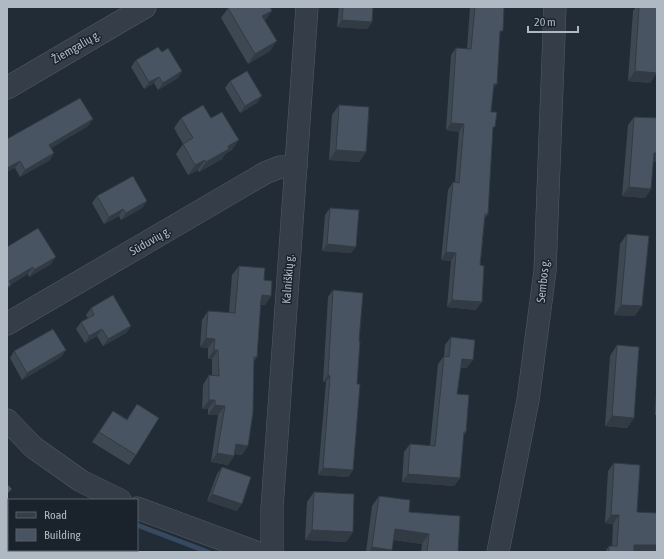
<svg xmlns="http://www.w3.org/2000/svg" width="664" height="559" font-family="'Asap Condensed',sans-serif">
  <rect width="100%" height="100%" fill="#222c37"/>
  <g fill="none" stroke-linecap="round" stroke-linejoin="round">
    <path stroke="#36495e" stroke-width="5" d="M137,525L208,552"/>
    <defs>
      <g id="minor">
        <path d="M7,88L145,7"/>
        <path d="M7,324L265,173L280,167H296"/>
        <path d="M7,420L33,447L81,481L120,500"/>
        <path d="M137,508L256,552"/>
        <path d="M272,552V508L307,7"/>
        <path d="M498,552L528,400L545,271L555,7"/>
      </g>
    </defs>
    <use href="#minor" stroke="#525c65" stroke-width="23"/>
    <use href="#minor" stroke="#353e48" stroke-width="22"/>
  </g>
  <g fill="#3e4853">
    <path d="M339,7H373L372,22L367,29L337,27Z"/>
    <path d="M470,7H504L500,35L493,89L491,112L493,131L488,214L485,218L476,310L447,307L451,261L441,260L448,190L453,182H455L459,132L446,130L451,55L456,48L467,49Z"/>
    <path d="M636,7H657V73L650,83L628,81L633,11Z"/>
    <path d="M228,8L265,21L270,51L248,64L221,18Z"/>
    <path d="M136,60L182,71L178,78L158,90L154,83L144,89L131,67Z"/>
    <path d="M230,81L257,103L240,113L225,88Z"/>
    <path d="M339,105L366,152L359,162L329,160L332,115Z"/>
    <path d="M634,117L657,118V162H653L651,189L645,198L622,196L628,125Z"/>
    <path d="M181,118H211L232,150L226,153L222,159L199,172L198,170L188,175L176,154L183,144L174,128Z"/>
    <path d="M93,119L88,126L51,148L54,153L50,160L20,177L15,168L7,139Z"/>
    <path d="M97,196L147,201L142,208L121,220L119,216L104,224L92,203Z"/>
    <path d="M330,208L351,253L322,251L325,215Z"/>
    <path d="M627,234L635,316L614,315L620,244Z"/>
    <path d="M7,247L51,264L29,277L28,274L11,284Z"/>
    <path d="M239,266L264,280L271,296L265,305H260L257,357L254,361L242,455L234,454V456L228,465L211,462L218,415H208V409H202L203,385L209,375L212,376V359H208V348L200,347L202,320L208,311L229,313L232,275Z"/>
    <path d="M333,290L359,341L353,470L348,477L318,475L326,382H323L328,297Z"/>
    <path d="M91,308L131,326L126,333L103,346L97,336L85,343L76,329L81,322L88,318L86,315Z"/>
    <path d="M451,337L467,368H461L457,394L466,432L463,436L460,478L454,486L402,482L404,452L410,444L430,446L438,364L444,356L445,345Z"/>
    <path d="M617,345L634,418L627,428L605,426L610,356Z"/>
    <path d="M66,350L61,357L22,380L10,358L14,351Z"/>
    <path d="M657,369V415H655Z"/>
    <path d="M137,404L136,455L129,465L92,442L113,411L127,419Z"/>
    <path d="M614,463L637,512L657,552H605L609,546H612L613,524L605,523L608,471Z"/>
    <path d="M222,467L237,511L207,501L217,474Z"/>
    <path d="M314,492L353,532L346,542L305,540L307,502Z"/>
    <path d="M379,496L409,512L458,552H421L422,544L393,540L392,550L390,552H366L372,506Z"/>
    <path d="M97,550H127L126,552H96Z"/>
  </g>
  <g fill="#323b44">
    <path d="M272,11L265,21L262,16Z"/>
    <path d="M342,20L372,22L367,29L337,27Z"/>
    <path d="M277,41L270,51L248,64L255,54Z"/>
    <path d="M182,71L178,78L158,90L163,83Z"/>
    <path d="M635,71L657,73L650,83L628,81Z"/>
    <path d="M159,77L154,83L144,89L149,82Z"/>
    <path d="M494,84H497L491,92Z"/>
    <path d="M262,96L257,103L240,113L245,106Z"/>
    <path d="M93,119L88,126L45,152L49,145Z"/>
    <path d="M451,123L464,124L459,132L446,130Z"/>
    <path d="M239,140L232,150L226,153L222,159L199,172L206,162L228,146Z"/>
    <path d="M336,150L366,152L359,162L329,160Z"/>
    <path d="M54,153L50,160L20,177L25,170Z"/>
    <path d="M654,153H657V162H647Z"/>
    <path d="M205,160L198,170L188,175L195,165Z"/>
    <path d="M20,161L15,168L7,172V168Z"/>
    <path d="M629,187L651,189L645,198L622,196Z"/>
    <path d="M147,201L142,208L121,220L126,213Z"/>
    <path d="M123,209L119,216L104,224L109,217Z"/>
    <path d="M327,244L356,247L351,253L322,251Z"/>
    <path d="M446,252L456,253L451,261L441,260Z"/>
    <path d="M56,257L51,264L29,277L34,270Z"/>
    <path d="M33,267L28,274L7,286L9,281Z"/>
    <path d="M11,285L7,290V287Z"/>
    <path d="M262,295L271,296L265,305L256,304Z"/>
    <path d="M452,300L482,302L476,310L447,307Z"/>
    <path d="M621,305L642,306L635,316L614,315Z"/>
    <path d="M131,326L126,333L103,346L108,339Z"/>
    <path d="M102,329L97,336L85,343L89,336Z"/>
    <path d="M206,338L215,339L208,348L200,347Z"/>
    <path d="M66,350L61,357L22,380L27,373Z"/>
    <path d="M214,350H218L212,359H208Z"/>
    <path d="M462,359L473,360L467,368L456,367Z"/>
    <path d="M328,375L330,376L326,382H323Z"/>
    <path d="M209,400H215L208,409H202Z"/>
    <path d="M215,405L225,406L218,415H208Z"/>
    <path d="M612,416L634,418L627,428L605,426Z"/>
    <path d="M236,444L248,446L242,455L230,453Z"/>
    <path d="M217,453L234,456L228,465L211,462Z"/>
    <path d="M323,468L353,470L348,477L318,475Z"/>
    <path d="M408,474L460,478L454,486L402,482Z"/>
    <path d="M212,494L242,504L237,511L207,501Z"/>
    <path d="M9,513V516L7,518V515Z"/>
    <path d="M611,515H619L613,524L605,523Z"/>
    <path d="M395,529L429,534L422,544L388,539Z"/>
    <path d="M312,530L353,532L346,542L305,540Z"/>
    <path d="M634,545H657V552H629Z"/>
    <path d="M372,547L392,550L390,552H369Z"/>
  </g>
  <g fill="#485461" stroke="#323b44">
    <path d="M230,7H270L272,11L262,16L277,41L255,54L228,8Z"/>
    <path d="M343,7H373L372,22L342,20Z"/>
    <path d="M475,7H504L503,31H500L497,84H494L491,112H497L495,127H493L488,214H485L480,265L484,266L482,302L452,300L456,253L446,252L453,182L459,183L464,124L451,123L456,48L471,49Z"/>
    <path d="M639,7H657V73L635,71Z"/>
    <path d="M158,47L162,52L168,48L182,71L163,83L159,77L149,82L136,60Z"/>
    <path d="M247,71L262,96L245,106L230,81Z"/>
    <path d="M80,98L93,119L49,145L54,153L25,170L20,161L7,168V139Z"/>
    <path d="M203,105L211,118L222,112L239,140L228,146L229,149L206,162L205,160L195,165L183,144L193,138L181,118Z"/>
    <path d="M339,105L369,107L366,152L336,150Z"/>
    <path d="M634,117L657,118V153H654L651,189L629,187Z"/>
    <path d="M133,176L147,201L126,213L123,209L109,217L97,196Z"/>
    <path d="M330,208L359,210L356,247L327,244Z"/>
    <path d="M38,228L56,257L34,270L33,267L9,281L11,285L7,287V247Z"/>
    <path d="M627,234L649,236L642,306L621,305Z"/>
    <path d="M239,266L265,268L264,280L272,281L271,296L262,295L261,300L257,357H254L253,413L248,446L236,444L234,456L217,453L225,406L215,405V400H209V375L219,376L218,350H214L215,339L206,338L208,311L235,313Z"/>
    <path d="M333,290L363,293L359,341H360L357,384H360L353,470L323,468L330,376L328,375Z"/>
    <path d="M113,295L131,326L108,339L102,329L89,336L81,322L94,315L91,308Z"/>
    <path d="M53,329L66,350L27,373L14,351Z"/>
    <path d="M451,337L475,340L473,360L462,359L457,394L469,395L466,432H464L460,478L408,474L410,444L435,446L444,356L449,357Z"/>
    <path d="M617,345L639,347L634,418L612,416Z"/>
    <path d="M137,404L159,418L136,455L99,432L113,411L127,420Z"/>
    <path d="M614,463L640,465L637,512L657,513V545H634V552H609V546H617L619,515H611Z"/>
    <path d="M222,467L251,477L242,504L212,494Z"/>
    <path d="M7,484L12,489L7,494Z"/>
    <path d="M314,492L354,494L353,532L312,530Z"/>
    <path d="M379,496L410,500L409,512L460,516L458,552H427L429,534L395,529L392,550L372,547Z"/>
    <path d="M7,498L9,500V513L7,515Z"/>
    <path d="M27,550H79L78,552H26Z"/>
    <path d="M100,550H127L126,552H100Z"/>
  </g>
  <g text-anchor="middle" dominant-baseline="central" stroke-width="3" stroke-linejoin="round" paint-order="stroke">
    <g font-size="12" fill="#afb9c4" stroke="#1a232c">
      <text transform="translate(76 47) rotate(-30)">Žiemgalių g.</text>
      <text transform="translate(150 241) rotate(-30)">Sūduvių g.</text>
      <text transform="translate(288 279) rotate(-86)">Kalniškių g.</text>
      <text transform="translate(543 281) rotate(-84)">Sembos g.</text>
    </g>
  </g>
  <rect width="664" height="559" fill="none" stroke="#afb9c4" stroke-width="16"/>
  <rect x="8" y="499" width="130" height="52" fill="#1a232c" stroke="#565f69"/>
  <rect x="16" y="512" width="20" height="6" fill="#353e48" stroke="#565f69"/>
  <text x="44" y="519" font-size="12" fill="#afb9c4">Road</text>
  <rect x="16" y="529" width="20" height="12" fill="#485461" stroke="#565f69"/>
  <text x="44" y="539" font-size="12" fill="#afb9c4">Building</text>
  <path d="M528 26v6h50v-6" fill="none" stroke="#afb9c4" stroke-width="2"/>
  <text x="534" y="26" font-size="12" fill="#afb9c4" stroke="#1a232c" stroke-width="3" paint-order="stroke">20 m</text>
</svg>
